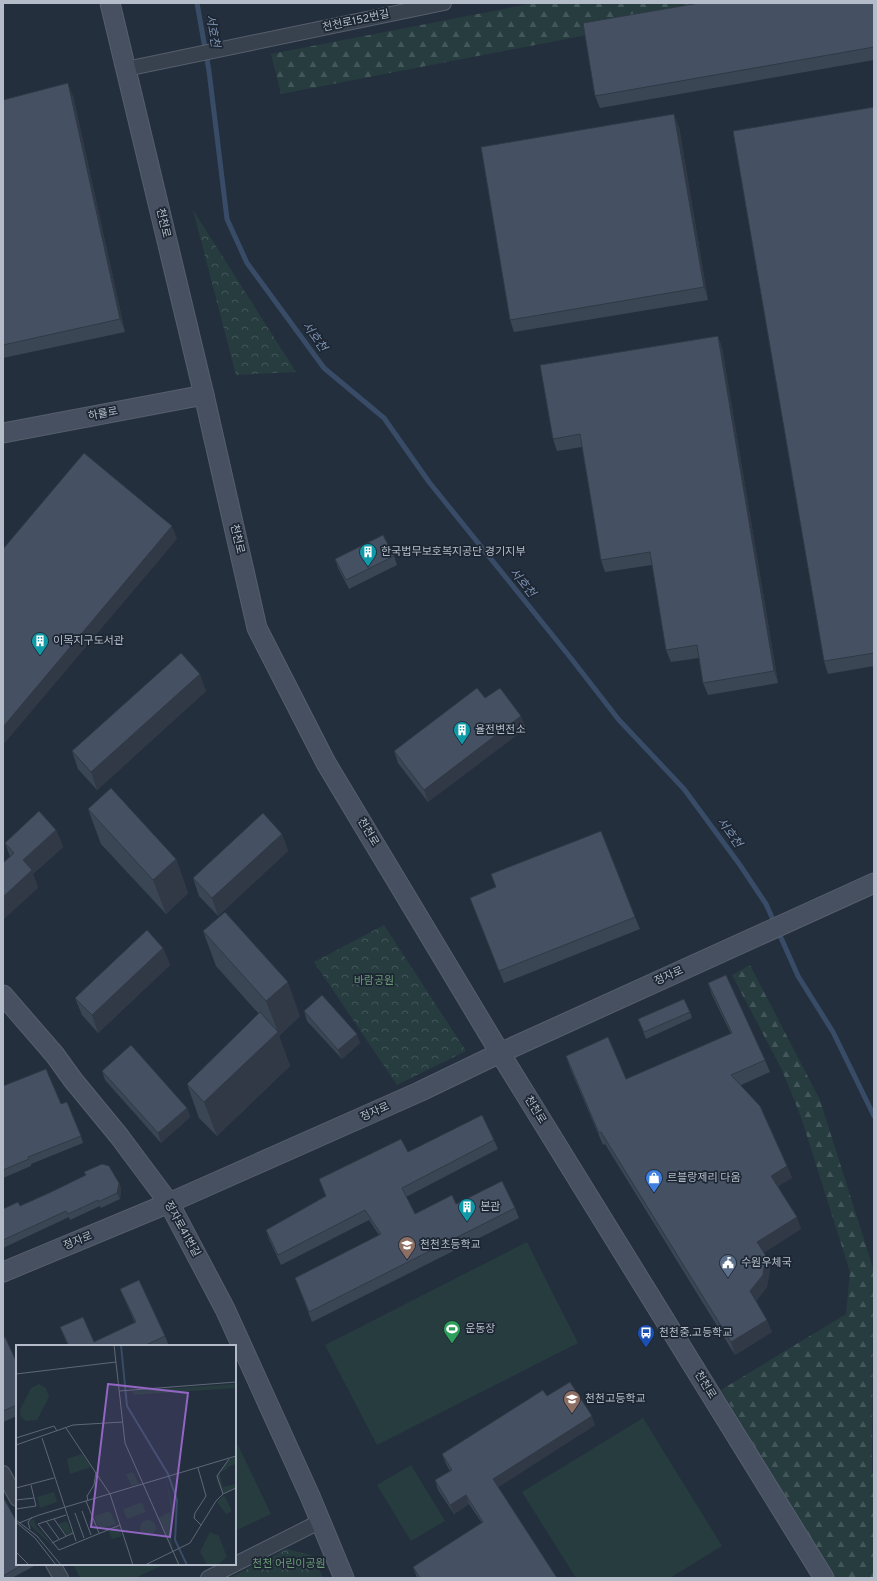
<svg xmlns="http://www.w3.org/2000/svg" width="877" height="1581" font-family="Overpass,'Noto Sans KR',sans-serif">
  <defs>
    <pattern id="forest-firs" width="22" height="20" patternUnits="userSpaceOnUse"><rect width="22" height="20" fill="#263c3f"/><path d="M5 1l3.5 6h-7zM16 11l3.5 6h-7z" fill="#435659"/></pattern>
    <pattern id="park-crowns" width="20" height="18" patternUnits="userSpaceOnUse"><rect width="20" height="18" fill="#263c3f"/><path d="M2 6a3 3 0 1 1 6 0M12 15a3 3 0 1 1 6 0" fill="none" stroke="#435659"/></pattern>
  </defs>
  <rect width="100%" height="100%" fill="#242f3e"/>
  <g fill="url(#forest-firs)">
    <path d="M534,3H753L281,94L271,54Z"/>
    <path d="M750,965L820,1100L873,1268L872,1467L874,1489V1578H835L721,1390L846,1314L850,1272L801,1117L782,1070L732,975Z"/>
  </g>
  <g fill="url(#park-crowns)">
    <path d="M193,210L296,372L236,375Z"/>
    <path d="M384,925L466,1051L397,1085L314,962Z"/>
    <path d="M287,1549L314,1556L323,1578H230Z"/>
  </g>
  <g fill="#263c3f">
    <path d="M527,1242L578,1343L377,1445L325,1345Z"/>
    <path d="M643,1418L722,1546L670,1578H576L522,1492Z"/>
    <path d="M235,1439L271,1514L235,1531Z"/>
    <path d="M411,1465L445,1521L411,1541L377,1485Z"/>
    <path d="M73,1564H165L135,1578H80Z"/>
  </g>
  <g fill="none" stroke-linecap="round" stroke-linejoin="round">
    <g stroke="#394c67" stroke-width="5">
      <path d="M197,3L209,71L227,219L247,263L324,368L384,418L429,482L570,657L619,720L684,789L740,865L766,904L775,924"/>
      <path d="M778,931L798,976L833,1032L874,1116"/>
    </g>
    <defs>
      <g id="street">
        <path d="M126,69L444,3"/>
        <path d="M3,1473L17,1499"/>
        <path d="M53,1564L61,1578"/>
        <path d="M208,1578L319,1522"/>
      </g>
      <g id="secondary">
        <path d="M110,3L204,395L257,628L326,763L500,1053L824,1578"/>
        <path d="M3,433L204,395"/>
        <path d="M3,995L55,1055L73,1080L119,1136L169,1203L225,1309L310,1496L344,1578"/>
        <path d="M3,1272L169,1203L419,1092L500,1053L874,883"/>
      </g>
    </defs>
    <use href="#street" stroke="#565f6c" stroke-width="16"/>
    <use href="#secondary" stroke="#565f6c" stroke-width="21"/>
    <use href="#street" stroke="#38414e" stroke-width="14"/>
    <use href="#secondary" stroke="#465061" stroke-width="19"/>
  </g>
  <g fill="#3b4654">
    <path d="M874,3V60L600,108L595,96Z"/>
    <path d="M73,96L125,332L3,358V100Z"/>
    <path d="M874,107V666L828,674L824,661Z"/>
    <path d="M679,127L708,300L514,332L510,320Z"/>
    <path d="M718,336L722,348L778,683L708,695L703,683L699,658L671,662L666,650L652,565L605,572L601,560L582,447L557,451L553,439Z"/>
    <path d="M394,556L397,565L349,589L338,568L335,559Z"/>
    <path d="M206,691L97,790L78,769L72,751Z"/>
    <path d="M485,698L526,728L428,802L398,763L394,751Z"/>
    <path d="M88,809L176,859L188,893L166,914L101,844Z"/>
    <path d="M56,830L63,847L33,874L38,888L10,857L5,843Z"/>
    <path d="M282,834L288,851L218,916L199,896L193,878Z"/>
    <path d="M491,874L635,917L640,929L504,983L470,898L496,887Z"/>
    <path d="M203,931L300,1016L279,1036L290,1066L217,1136L199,1118L187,1084L259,1014L216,966Z"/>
    <path d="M163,948L170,965L98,1033L82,1015L75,998Z"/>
    <path d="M708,983L765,1060L770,1072L741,1085L787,1166L792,1178L778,1186L801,1229L763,1253L770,1269L767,1287L756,1301L772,1332L735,1355L605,1144L603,1145L570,1068L566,1056L626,1079L731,1034L712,995Z"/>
    <path d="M304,1011L360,1043L342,1059L307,1021Z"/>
    <path d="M690,1012L692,1018L646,1039L638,1019Z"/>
    <path d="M102,1071L187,1108L190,1117L161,1143L105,1080Z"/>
    <path d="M3,1086L61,1104L81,1136L83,1143L31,1164V1166L3,1178Z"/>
    <path d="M494,1140L498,1149L406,1197L415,1214L456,1204L515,1208L519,1218L312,1322L295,1278L379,1235L369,1220L281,1265L269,1239L266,1230L326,1196L319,1179L408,1152Z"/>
    <path d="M119,1183L121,1189L120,1199L101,1208L100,1206L70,1220L69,1217L3,1248V1209L20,1206Z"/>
    <path d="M120,1289L165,1336L169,1346H68L60,1327L94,1342L135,1323L124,1298Z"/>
    <path d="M3,1338L17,1363V1416L3,1422Z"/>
    <path d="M547,1396L595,1425L498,1487L557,1578H417L413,1567L482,1523L469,1504L454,1514L438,1490L435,1480L450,1471L446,1464L442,1454Z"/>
    <path d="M3,1497L17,1564H38L12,1578H3Z"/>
  </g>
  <g fill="#303945">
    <path d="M68,83L73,96L125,332L120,319Z"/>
    <path d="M674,114L679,127L708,300L704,287Z"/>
    <path d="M718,336L722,348L778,683L774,671Z"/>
    <path d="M172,526L177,539L3,745V727Z"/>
    <path d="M200,674L206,691L97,790L91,772Z"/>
    <path d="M521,716L526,728L428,802L424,790Z"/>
    <path d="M56,830L63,847L33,874L38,888L3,920V897L23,860Z"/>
    <path d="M282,834L288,851L218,916L212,898Z"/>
    <path d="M176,859L188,893L166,914L153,880Z"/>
    <path d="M163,948L170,965L98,1033L92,1015Z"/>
    <path d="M288,982L300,1016L279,1036L290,1066L217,1136L204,1102L278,1032L266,1001Z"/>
    <path d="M357,1034L360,1043L342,1059L338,1050Z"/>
    <path d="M187,1108L190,1117L161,1143L158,1133Z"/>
    <path d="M787,1166L792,1178L775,1188L771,1176Z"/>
    <path d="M119,1183L121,1189L120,1199L117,1193Z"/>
    <path d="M797,1217L801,1229L761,1254L757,1242Z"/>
    <path d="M766,1256L770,1269L767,1287L754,1304L750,1291Z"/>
    <path d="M767,1320L772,1332L735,1355L731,1342Z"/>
    <path d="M592,1416L595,1425L497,1488L493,1479Z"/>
    <path d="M466,1495L469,1504L454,1514L450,1505Z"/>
  </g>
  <g fill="#455162" stroke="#303945">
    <path d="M699,3H874V47L595,96L583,23Z"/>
    <path d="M68,83L120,319L3,345V100Z"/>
    <path d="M874,107V653L824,661L733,131Z"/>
    <path d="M674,114L704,287L510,320L481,147Z"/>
    <path d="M718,336L774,671L703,683L697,645L666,650L650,552L601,560L580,434L553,439L540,365Z"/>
    <path d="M84,453L172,526L3,727V549Z"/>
    <path d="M383,535L394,556L346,580L335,559Z"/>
    <path d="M181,653L200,674L91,772L72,751Z"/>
    <path d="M477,688L485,698L500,688L521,716L424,790L394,751Z"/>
    <path d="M111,788L176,859L153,880L88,809Z"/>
    <path d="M39,811L56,830L23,860L32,870L3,897V863L14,853L5,843Z"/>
    <path d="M263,813L282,834L212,898L193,878Z"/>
    <path d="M601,831L635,917L499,971L470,898L496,887L491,874Z"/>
    <path d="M225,912L288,982L266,1001L203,931Z"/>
    <path d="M147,930L163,948L92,1015L75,998Z"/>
    <path d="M726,975L765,1060L731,1075L760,1106L787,1166L771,1176L797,1217L757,1242L766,1256L763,1275L750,1291L767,1320L731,1342L601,1132L599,1133L566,1056L608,1037L626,1079L732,1033L708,983Z"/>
    <path d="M322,995L357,1034L338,1050L304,1011Z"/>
    <path d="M684,999L690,1012L644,1032L638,1019Z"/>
    <path d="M260,1012L278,1032L204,1102L187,1084Z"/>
    <path d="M131,1045L187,1108L158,1133L102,1071Z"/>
    <path d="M46,1069L61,1104L67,1102L81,1136L28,1157L29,1159L3,1170V1086Z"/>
    <path d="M482,1115L494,1140L402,1188L415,1214L452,1195L456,1204L502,1181L515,1208L309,1312L295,1278L381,1234L365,1210L278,1255L266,1230L326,1196L319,1179L401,1139L408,1152Z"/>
    <path d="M102,1164L109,1166L119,1183L117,1193L98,1202V1200L68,1214L66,1211L3,1240V1209L18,1202L20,1206L49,1193L86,1175L84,1172Z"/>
    <path d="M139,1280L165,1336L144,1346H69L60,1327L83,1317L94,1342L136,1322L120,1289Z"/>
    <path d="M5,1337L17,1363V1405L3,1411V1338Z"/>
    <path d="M570,1382L592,1416L493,1479L557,1578H420L413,1567L483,1522L466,1495L450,1505L435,1480L452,1470L442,1454L543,1390L547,1396Z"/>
    <path d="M3,1497L17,1522V1564H24L3,1576Z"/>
  </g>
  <defs>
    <symbol id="building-pin" viewBox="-11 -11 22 30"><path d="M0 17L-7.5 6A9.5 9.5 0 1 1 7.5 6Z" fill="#0f9aa8" stroke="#1d2633"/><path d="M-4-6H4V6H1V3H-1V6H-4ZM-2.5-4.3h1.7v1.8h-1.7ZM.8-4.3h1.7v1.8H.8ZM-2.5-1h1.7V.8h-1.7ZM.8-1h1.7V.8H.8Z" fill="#fff"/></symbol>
    <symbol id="shop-pin" viewBox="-11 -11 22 30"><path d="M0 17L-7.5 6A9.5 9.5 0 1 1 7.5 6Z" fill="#3f7fe0" stroke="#1d2633"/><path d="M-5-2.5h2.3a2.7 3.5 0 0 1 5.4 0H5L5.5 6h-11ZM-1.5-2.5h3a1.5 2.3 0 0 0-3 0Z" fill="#fff"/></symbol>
    <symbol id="school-pin" viewBox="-11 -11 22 30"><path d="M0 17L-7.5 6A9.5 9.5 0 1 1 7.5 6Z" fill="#8d6e63" stroke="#1d2633"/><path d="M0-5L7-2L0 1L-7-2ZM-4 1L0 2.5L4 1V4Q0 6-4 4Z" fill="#fff"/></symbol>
    <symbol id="civic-pin" viewBox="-11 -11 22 30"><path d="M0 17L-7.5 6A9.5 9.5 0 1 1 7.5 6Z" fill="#5c6f8a" stroke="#1d2633"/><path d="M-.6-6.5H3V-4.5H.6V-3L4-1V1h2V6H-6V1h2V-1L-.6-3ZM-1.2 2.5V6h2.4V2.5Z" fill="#fff"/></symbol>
    <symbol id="stadium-pin" viewBox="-11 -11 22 30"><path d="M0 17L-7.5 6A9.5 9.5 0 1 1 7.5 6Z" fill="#2e9e5b" stroke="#1d2633"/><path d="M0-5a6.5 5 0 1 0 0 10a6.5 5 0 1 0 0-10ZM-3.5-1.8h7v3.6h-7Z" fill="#fff"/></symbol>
    <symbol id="bus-pin" viewBox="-11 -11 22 30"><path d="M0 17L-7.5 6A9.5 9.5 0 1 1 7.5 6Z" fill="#1a4fb4" stroke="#1d2633"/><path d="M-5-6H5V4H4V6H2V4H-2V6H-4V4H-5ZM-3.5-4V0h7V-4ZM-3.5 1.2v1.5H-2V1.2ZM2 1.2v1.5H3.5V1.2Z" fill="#fff"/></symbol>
  </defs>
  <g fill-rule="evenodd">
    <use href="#building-pin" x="358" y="542" width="20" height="27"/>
    <use href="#building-pin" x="30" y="631" width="20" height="27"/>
    <use href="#building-pin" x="452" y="720" width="20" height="27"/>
    <use href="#shop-pin" x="644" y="1168" width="20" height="27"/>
    <use href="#building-pin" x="457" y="1197" width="20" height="27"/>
    <use href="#school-pin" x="397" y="1235" width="20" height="27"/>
    <use href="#civic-pin" x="718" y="1253" width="20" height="27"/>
    <use href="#stadium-pin" x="442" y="1319" width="20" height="27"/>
    <use href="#bus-pin" x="636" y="1323" width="20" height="27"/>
    <use href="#school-pin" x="562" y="1389" width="20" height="27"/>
  </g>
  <g text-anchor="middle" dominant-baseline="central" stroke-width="3.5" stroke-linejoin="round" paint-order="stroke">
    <g font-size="11" fill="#b4bcc9" stroke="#1d2633">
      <text transform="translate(356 21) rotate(-12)">천천로152번길</text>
      <text transform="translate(163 223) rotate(77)">천천로</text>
      <text transform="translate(103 414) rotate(-11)">하률로</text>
      <text transform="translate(237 539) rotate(77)">천천로</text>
      <text transform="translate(368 832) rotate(59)">천천로</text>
      <text transform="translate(669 976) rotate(-24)">정자로</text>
      <text transform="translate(535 1110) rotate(58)">천천로</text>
      <text transform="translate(375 1112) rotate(-24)">정자로</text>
      <text transform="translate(182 1229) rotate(61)">정자로41번길</text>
      <text transform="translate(78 1241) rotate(-22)">정자로</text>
      <text transform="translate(705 1385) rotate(58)">천천로</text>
    </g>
    <g font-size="11" fill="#b4bcc9" stroke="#1d2633" text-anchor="start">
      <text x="381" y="552">한국법무보호복지공단 경기지부</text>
      <text x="53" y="641">이목지구도서관</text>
      <text x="475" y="730">율전변전소</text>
      <text x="667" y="1178">르블랑제리 다움</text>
      <text x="480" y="1207">본관</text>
      <text x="420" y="1245">천천초등학교</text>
      <text x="741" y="1263">수원우체국</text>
      <text x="465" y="1329">운동장</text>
      <text x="659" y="1333">천천중.고등학교</text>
      <text x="585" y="1399">천천고등학교</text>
    </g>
    <g font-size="11" fill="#6b9a76" stroke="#1d2633">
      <text x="374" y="981">바람공원</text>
      <text x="289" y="1564">천천 어린이공원</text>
    </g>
    <g font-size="12" font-style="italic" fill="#7c92b1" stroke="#1d2633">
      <text transform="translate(212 31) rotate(80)">서호천</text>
      <text transform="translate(314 337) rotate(54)">서호천</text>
      <text transform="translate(522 583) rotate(51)">서호천</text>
      <text transform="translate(729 833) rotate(54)">서호천</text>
    </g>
  </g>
  <g transform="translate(16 1345)">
    <rect width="220" height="220" fill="#242f3e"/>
    <path d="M194,187L203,191L211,212L202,220H191L184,207Z" fill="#263c3f"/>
    <path d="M220,39V43L117,50L116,46ZM219,112L220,119L211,122V124L204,127V131L207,142L220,139V143L207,149L201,136L202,128L214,114ZM150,134L157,163L155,192L157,205L142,173L154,167L155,163ZM18,174L20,181L40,204L15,181L13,177Z" fill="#263c3f"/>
    <path d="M66,109L75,122L54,129L51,114ZM117,127L123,139L116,141L110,129ZM208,150L216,166L210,169L201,157ZM51,176L56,188L51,190L42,179ZM101,182L106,191L96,194L92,185Z" fill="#263c3f"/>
    <path d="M23,39L30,43L33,52L21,75L10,76L5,72L4,65L15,43ZM38,147L41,157L24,163L21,152ZM126,157L130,167L111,174L107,164ZM94,166L100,179L83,184L78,171ZM124 183a8 8 0 1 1 16 0a8 8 0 1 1-16 0Z" fill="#263c3f"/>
    <path fill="none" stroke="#394c67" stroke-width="2" d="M105,0L111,61L152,129L161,155L159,195L171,220"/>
    <path fill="none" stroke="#5e6776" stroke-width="1" d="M98,0L109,98L163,220M0,29L100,17M103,46L220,37M50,83L94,149L117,220M0,93L38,81L41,86M26,93L60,196M0,100L57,80L107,77M182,123L190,151L179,168L178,173L185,180M0,143L38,133M207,149L201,131L213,114M0,155L18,153M70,156L83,188M72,156L71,151L78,140L80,127M0,164L20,161L15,140M66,166L75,190M59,168L68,193M50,170L22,179L43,205L104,180M38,174L50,191M0,175L21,191L45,220M30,176L43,194M0,177L19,193L40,220M3,178L23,170L220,111M14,184L12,177L16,172M36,198L57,188M0,207L13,220M129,220L174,198L200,156L207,149L220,143"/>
    <path fill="#9266c3" fill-opacity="0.15" stroke="#9266c3" stroke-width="2" d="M92,39L172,48L154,192L75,182Z"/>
    <rect width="220" height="220" fill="none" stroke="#b4bcc9" stroke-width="2"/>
  </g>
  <rect width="877" height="1581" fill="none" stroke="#b4bcc9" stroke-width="8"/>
</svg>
